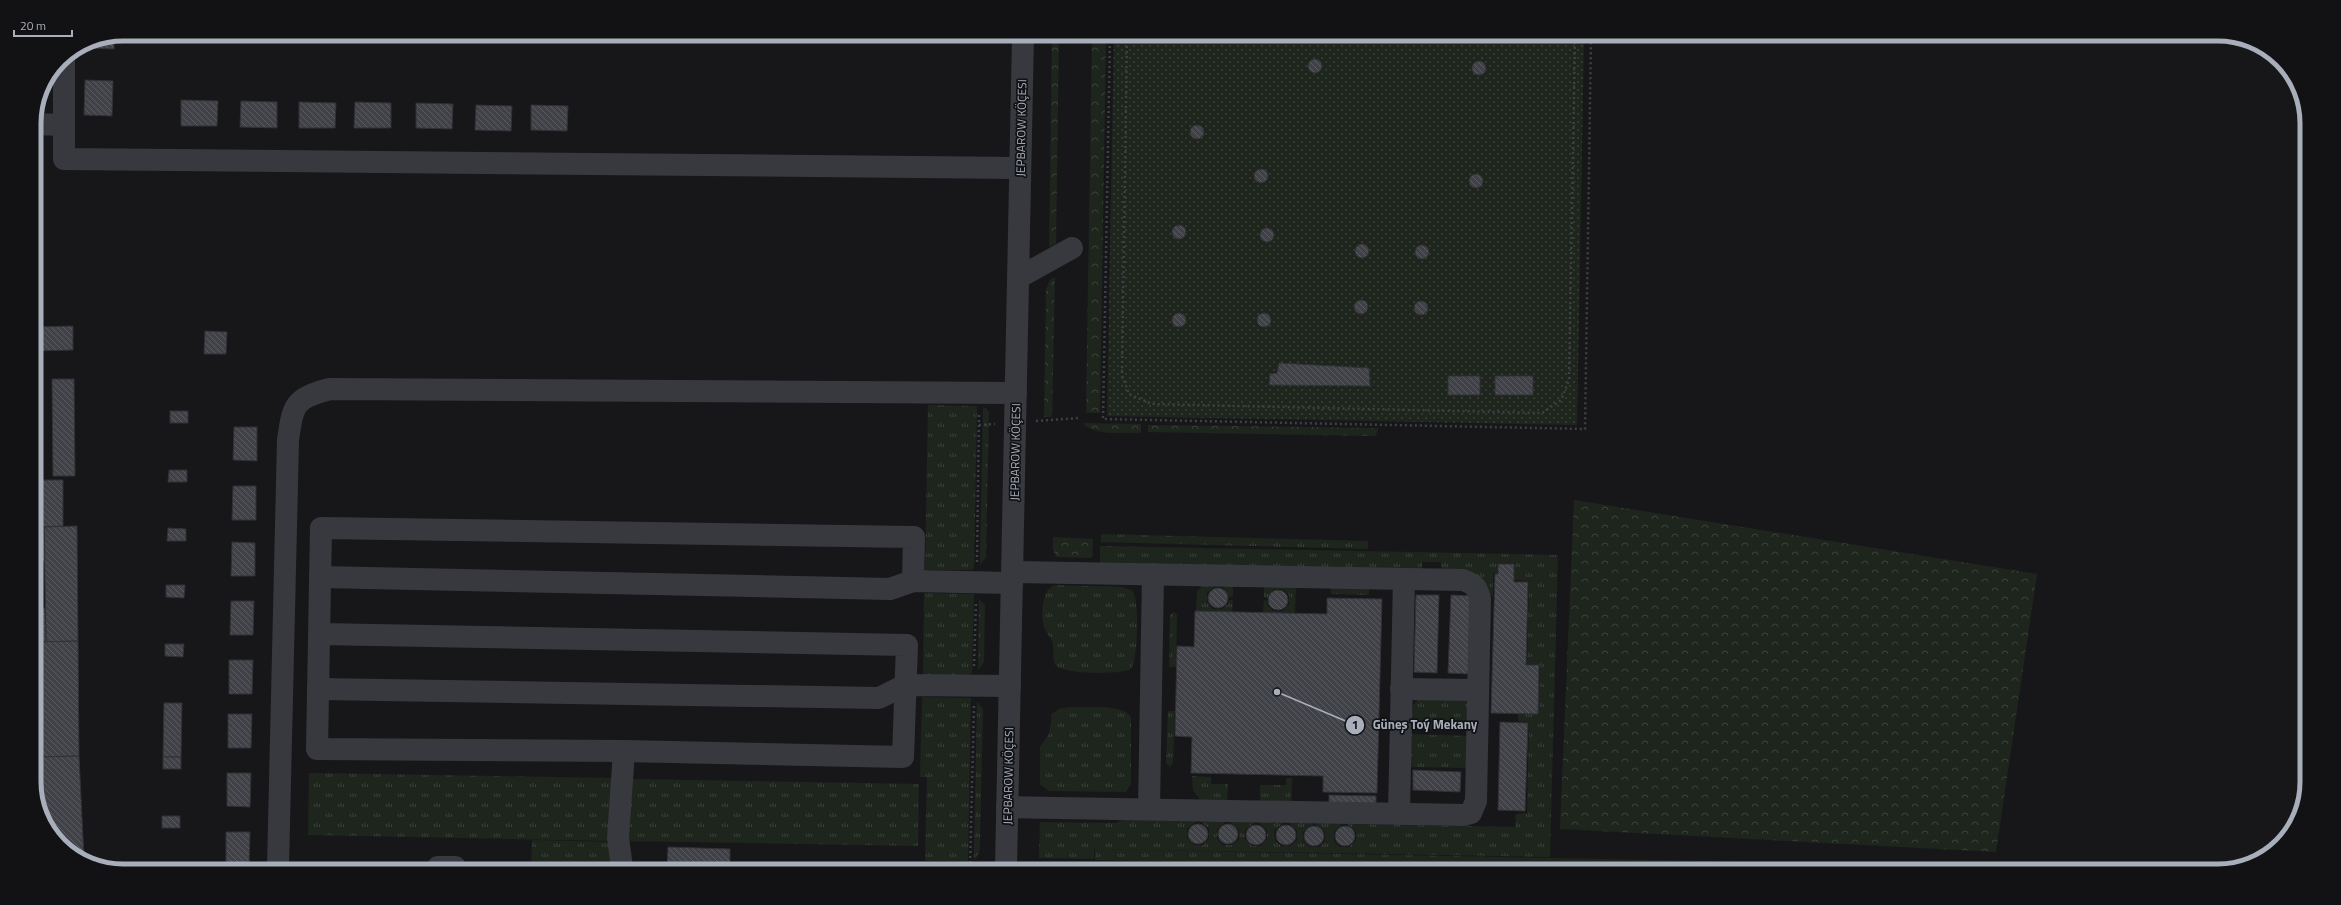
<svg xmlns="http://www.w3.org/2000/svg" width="2341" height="905" font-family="'Titillium Web',sans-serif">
  <defs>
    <pattern id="grass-tufts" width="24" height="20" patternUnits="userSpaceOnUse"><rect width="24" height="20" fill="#1d251d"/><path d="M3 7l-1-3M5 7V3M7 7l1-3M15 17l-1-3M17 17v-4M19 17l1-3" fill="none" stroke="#3b423c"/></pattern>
    <pattern id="forest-crowns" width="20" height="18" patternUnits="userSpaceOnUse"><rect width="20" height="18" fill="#1d251d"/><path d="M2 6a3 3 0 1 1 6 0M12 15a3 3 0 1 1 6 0" fill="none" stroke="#3b423c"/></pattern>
    <pattern id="park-dots" width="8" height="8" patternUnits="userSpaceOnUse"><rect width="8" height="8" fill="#1d251d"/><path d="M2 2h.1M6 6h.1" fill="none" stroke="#3b423c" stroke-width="1.8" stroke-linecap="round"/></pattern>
    <pattern id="building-back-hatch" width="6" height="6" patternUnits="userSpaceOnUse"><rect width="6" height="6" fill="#414247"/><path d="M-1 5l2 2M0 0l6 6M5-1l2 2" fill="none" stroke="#5a5b60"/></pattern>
  </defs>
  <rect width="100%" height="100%" fill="#17171a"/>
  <g fill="url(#grass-tufts)">
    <path d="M928,405L977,406L974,569L969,570H925Z"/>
    <path d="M983,407L987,409L989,413L986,557L980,565Z"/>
    <path d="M1101,534L1368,541V549L1101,542Z"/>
    <path d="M1100,546L1558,555L1550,857L1094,849V859L1039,858L1040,822L1116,823L1124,819L1197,821L1187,829V838L1194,845H1203L1209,838V829L1200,821H1226L1217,830V839L1223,845H1232L1239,839V830L1229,821L1255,822L1245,830V839L1252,846H1261L1267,839V830L1258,822H1284L1274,831L1275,840L1281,846H1290L1297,840V831L1288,822L1313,823V825L1309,826L1303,832V841L1310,847H1319L1325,841V832L1316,825V823H1343L1334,832V841L1340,847H1349L1356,841V832L1347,824L1515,827L1516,814L1527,813L1529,722L1518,721V714H1538L1540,665L1527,664L1529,581L1514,580L1515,563H1498L1497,573H1493V596L1490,595L1441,572V562H1422V572L1100,563Z"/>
    <path d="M1055,585L1121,587L1132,590C1140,599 1138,659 1131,669C1121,675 1066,674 1056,666C1051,657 1055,650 1052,641C1050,636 1046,633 1044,627C1041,615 1041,589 1055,585Z"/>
    <path d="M1202,585H1233V597H1229L1223,587H1214L1207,593V602L1213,609H1222L1229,603V600H1233L1232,612L1196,611L1197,592Z"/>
    <path d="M1264,586L1296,587L1295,613L1263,612L1264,600L1267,601V604L1273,611H1282L1289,604V595L1283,589H1274L1267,598L1264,597Z"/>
    <path d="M1331,587L1369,588V595L1331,594Z"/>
    <path d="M924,593L974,594L972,673L967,675H923Z"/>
    <path d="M979,599L985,605L984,662L978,670Z"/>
    <path d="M1174,612L1177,615L1176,667H1169L1170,615Z"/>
    <path d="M922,697L971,698L968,862L925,861L927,777H920Z"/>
    <path d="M1419,699L1464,700L1468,703L1472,730L1410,729L1412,706Z"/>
    <path d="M977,701L983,709L980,846L979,853L974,860Z"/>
    <path d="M1070,707C1087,708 1122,703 1131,717V783L1126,792L1049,791L1040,784V747L1049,734L1052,714L1059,709Z"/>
    <path d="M1168,711H1175L1173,763L1170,767L1166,763Z"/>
    <path d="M1409,734L1472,736L1471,768L1409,767Z"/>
    <path d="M309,773L616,778L611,841L308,835Z"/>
    <path d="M1192,776L1211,777V784H1228L1227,804L1200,800L1193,790Z"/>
    <path d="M1286,778H1292L1291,805H1260V785H1286Z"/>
    <path d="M630,779L919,784L918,846L625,841Z"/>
    <path d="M532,840L612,842L613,867H531Z"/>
    <path d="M1095,849L1961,866V870H1595L1095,860Z"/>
  </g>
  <g fill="url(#forest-crowns)">
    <path d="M1052,36H1059L1056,244L1049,247Z"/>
    <path d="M1092,36H1106L1100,413H1086Z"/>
    <path d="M1055,277L1052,417H1044L1046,289L1051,279Z"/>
    <path d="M1082,423L1141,424V433C1122,432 1097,437 1082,423Z"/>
    <path d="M1148,425L1378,428L1376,436L1148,432Z"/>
    <path d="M1574,500L2037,574L1996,852L1560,829Z"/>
    <path d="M1053,537L1093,539L1092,558L1056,557L1053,549Z"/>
  </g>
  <path fill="url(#park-dots)" d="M1114,36L1584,37L1577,425L1107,416Z"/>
  <g fill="url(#building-back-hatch)" stroke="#313136">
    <path d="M114,36V49L86,48V43L89,41Z"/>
    <circle cx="1315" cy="66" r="7"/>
    <circle cx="1479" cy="68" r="7"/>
    <path d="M85,80L113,81L112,116L84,115Z"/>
    <path d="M181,100L218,101L217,126H181Z"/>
    <path d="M241,101L277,102V128L240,127Z"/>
    <path d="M299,102L336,103L335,128H299Z"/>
    <path d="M355,102L391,103V128H354Z"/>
    <path d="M416,103L453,104L452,129L416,128Z"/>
    <path d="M476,105L512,106L511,131L475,130Z"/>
    <path d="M531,105L568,106L567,131L531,130Z"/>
    <circle cx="1197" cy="132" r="7"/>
    <circle cx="1261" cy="176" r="7"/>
    <circle cx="1476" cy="181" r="7"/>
    <circle cx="1179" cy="232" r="7"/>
    <circle cx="1267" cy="235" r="7"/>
    <circle cx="1362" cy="251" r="7"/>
    <circle cx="1422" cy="252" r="7"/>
    <circle cx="1361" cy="307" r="7"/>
    <circle cx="1421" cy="308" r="7"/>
    <circle cx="1179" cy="320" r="7"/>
    <circle cx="1264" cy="320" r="7"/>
    <path d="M73,326V350L34,351V327Z"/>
    <path d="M205,331L227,332L226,354H204Z"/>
    <path d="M1279,363L1369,368L1370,386L1269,385L1270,374L1277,373Z"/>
    <rect x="1448" y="376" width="32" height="19"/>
    <rect x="1495" y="376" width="38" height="19"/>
    <path d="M52,379H74L75,476H53Z"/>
    <rect x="170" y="411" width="18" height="12"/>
    <path d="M234,427H257V461L233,460Z"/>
    <path d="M169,470H187V482H168Z"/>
    <path d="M34,480H63V526L34,527Z"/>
    <path d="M233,486H256V520H232Z"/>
    <path d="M77,526L78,641L46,642L44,527Z"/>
    <path d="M34,527H44L45,561H34Z"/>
    <path d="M168,528L186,529V541H167Z"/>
    <path d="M232,542L255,543V576H231Z"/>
    <path d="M34,561H37L38,609H34Z"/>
    <path d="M1498,564H1514V582H1528L1526,665H1539L1538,714L1491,713L1495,574H1498Z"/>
    <path d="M166,585H185L184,598L166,597Z"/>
    <circle cx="1218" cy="598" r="10"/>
    <circle cx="1278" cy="600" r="10"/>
    <path d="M1416,595H1439L1437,673L1414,672Z"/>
    <path d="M1451,595L1472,596L1470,674L1448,673Z"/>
    <path d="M1327,598L1382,599L1377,793L1323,792V776L1191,773L1192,737L1175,736L1177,646L1194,647L1195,611L1327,614Z"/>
    <path d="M231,601H254L253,635H230Z"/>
    <path d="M45,608L46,642H34V609Z"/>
    <path d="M78,641L79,756L34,757V642Z"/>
    <path d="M165,644H184L183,657L165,656Z"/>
    <path d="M229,660H253L252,694H229Z"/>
    <path d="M164,703H182L181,757H163Z"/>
    <path d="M228,714H252L251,748H228Z"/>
    <path d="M1500,722L1528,723L1525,811L1498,810Z"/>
    <path d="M79,756L84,859L53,836L34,788V757Z"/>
    <rect x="163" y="757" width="18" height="12"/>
    <path d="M1413,770L1461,772L1460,792L1413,790Z"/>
    <path d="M227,773H251L250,807L227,806Z"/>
    <path d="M1329,795L1376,796V805L1329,804Z"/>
    <rect x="162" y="816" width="18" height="12"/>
    <circle cx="1228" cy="834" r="10"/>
    <circle cx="1198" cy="834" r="10"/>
    <circle cx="1256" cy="835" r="10"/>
    <circle cx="1286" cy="835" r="10"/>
    <circle cx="1314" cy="836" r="10"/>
    <circle cx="1345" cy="836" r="10"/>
    <path d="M226,832H250L249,866H226Z"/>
    <path d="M668,847L730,849V868L667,867Z"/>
  </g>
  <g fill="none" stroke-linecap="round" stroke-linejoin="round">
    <g stroke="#3e4046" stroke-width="2.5" stroke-dasharray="2 3" stroke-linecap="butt">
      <path d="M1110,36L1103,419L1585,429L1591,37"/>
      <path d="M1127,36L1122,375L1129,394L1152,404L1542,413L1561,400L1569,380L1575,37"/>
      <path d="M1036,421L1079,418"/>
      <path d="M979,425L995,424"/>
      <path d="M977,562L979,413"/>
      <path d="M974,666L976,603"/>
      <path d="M970,868L974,705"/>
    </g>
    <g stroke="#38393f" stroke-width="22">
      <path d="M64,57V159L1020,168"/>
      <path d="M34,124L64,125"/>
      <path d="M1018,278L1072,248"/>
      <path d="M320,577L890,589L913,581L1012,583"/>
      <path d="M320,634L907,645L903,757L624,751L317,749L321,528L914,537L913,581"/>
      <path d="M318,689L879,698L905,685L1010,686"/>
      <path d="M1401,689L1478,690"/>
      <path d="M1007,807L1464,815L1471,813L1476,801L1480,599C1477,587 1474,584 1463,580L1013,572"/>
      <path d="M1149,809L1153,574"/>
      <path d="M1399,814L1404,579"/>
      <path d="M278,867L288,440C293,405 294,398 330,389L1016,393"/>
      <path d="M438,867H455"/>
      <path d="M622,867L618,838L624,751"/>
      <path d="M1006,868L1023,36"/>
    </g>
  </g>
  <g text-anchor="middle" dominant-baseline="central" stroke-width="3.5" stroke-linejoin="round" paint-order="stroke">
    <g font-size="12" fill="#a8afbb" stroke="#121215">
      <text transform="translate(1021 128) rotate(-89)">JEPBAROW KÖÇESI</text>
      <text transform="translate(1015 452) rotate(-89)">JEPBAROW KÖÇESI</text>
      <text transform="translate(1008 776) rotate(-89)">JEPBAROW KÖÇESI</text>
    </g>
  </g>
  <path d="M0 0H2341V905H0ZM123 41H2218A82 82 0 0 1 2300 123V782A82 82 0 0 1 2218 864H123A82 82 0 0 1 41 782V123A82 82 0 0 1 123 41Z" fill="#121215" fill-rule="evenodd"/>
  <path fill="none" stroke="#a8afbb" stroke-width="5" d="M123 41H2218A82 82 0 0 1 2300 123V782A82 82 0 0 1 2218 864H123A82 82 0 0 1 41 782V123A82 82 0 0 1 123 41Z"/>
  <path fill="none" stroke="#a8afbb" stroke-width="1.5" d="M1277 692L1355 725"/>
  <g fill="#a8afbb" stroke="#121215" stroke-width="1.5">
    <circle cx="1277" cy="692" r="4"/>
    <circle cx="1355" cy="725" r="10"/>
  </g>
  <g font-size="12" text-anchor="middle" font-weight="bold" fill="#111">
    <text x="1355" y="729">1</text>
  </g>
  <g font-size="13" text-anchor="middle" font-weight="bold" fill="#a8afbb" stroke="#121215" stroke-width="3.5" stroke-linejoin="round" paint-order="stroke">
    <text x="1425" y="729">Güneş Toý Mekany</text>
  </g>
  <path d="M14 30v6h58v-6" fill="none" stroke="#a8afbb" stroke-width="2"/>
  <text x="20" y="30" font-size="12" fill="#a8afbb" stroke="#121215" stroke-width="3" paint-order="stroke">20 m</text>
</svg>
